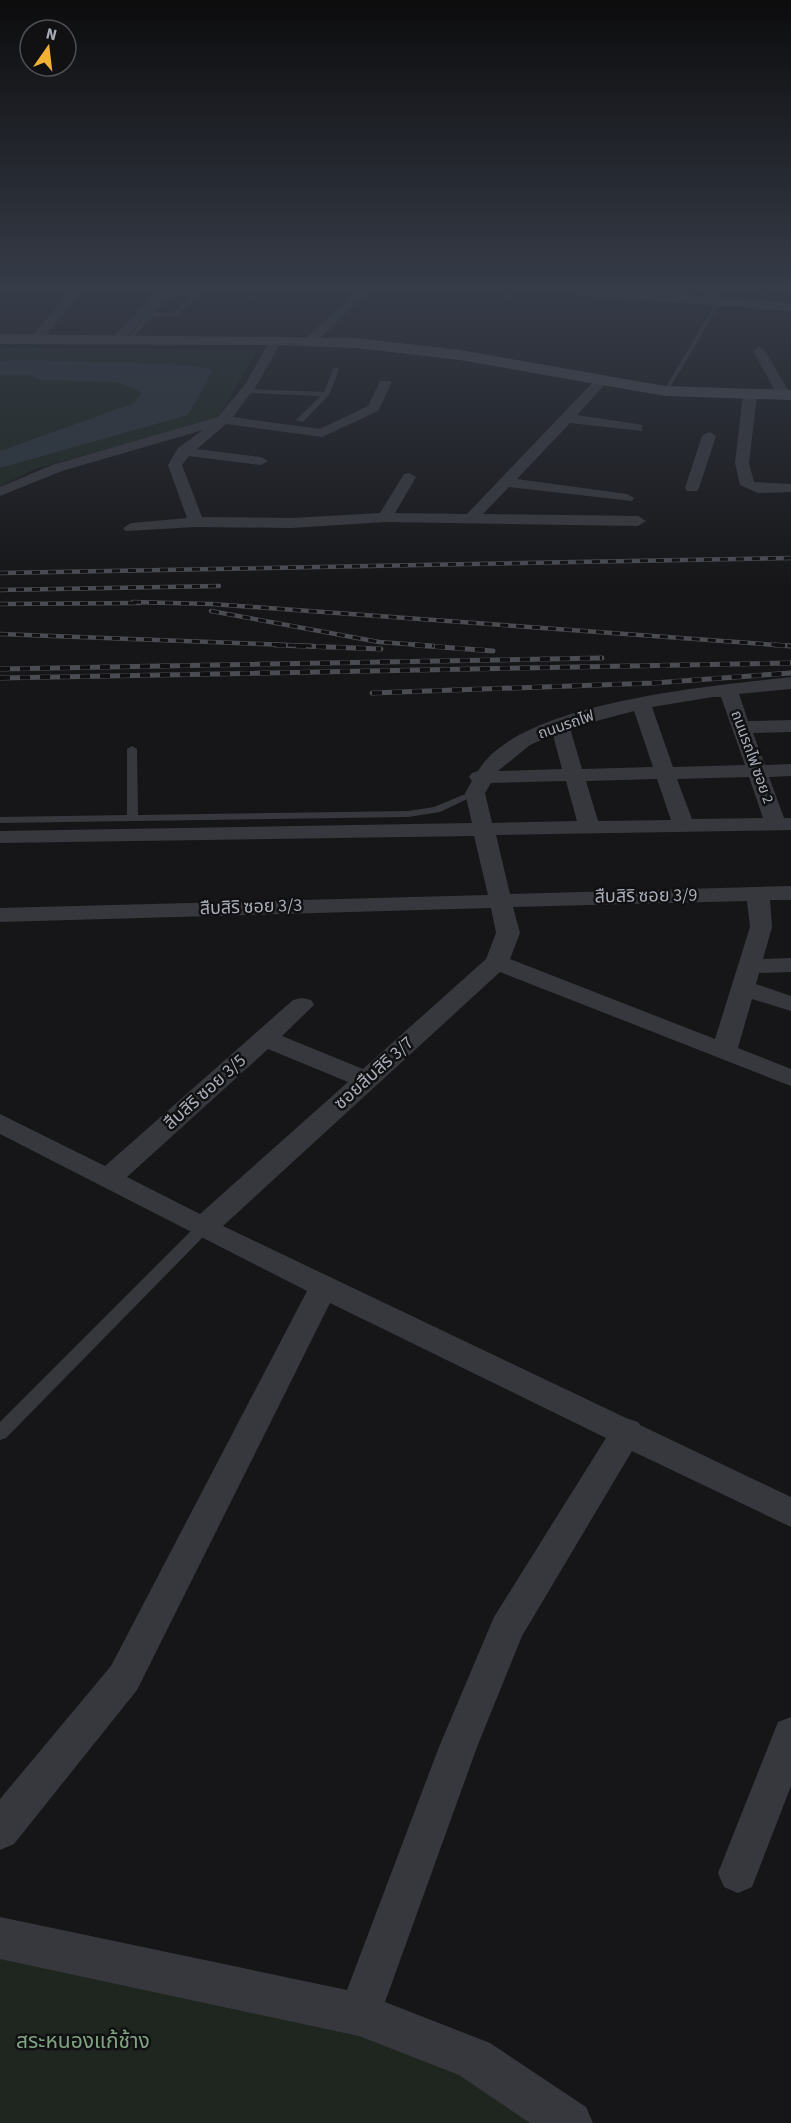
<svg xmlns="http://www.w3.org/2000/svg" width="791" height="2123" font-family="'Source Sans 3','Noto Sans Thai',sans-serif">
  <rect width="100%" height="100%" fill="#161618"/>
  <g fill="#1e261f">
    <path d="M0,348L258,350L217,419L35,469L0,487Z"/>
    <path d="M0,1938L356,2024L570,2123H0Z"/>
  </g>
  <path fill="#2c353c" d="M24,360L190,365L213,370L188,415L0,468V451L134,403L142,393L119,382L39,380L31,375H0V361Z"/>
  <g fill="none" stroke-linecap="round" stroke-linejoin="round">
    <g fill="#37383d" fill-rule="evenodd">
      <path d="M168,292L199,294L178,316L152,317L129,342H125L147,314ZM172,295L191,296L174,313H155Z"/>
      <path d="M717,301L720,303L668,391L663,392Z"/>
      <path d="M336,367L339,369L329,395L303,422L296,420L321,396L247,393L244,391L247,389L324,392L333,369Z"/>
      <path d="M132,746L137,749L138,815L408,811L434,807L475,790L480,793L440,812L408,817L0,823V817L127,815V749Z"/>
      <path d="M203,1223L208,1224L211,1228L208,1232L6,1438L0,1440V1422L198,1224Z"/>
    </g>
    <g fill="#37383d" fill-rule="evenodd">
      <path d="M70,291H82L39,343H31V337Z"/>
      <path d="M157,291H169L120,344H112V338Z"/>
      <path d="M357,291H369L314,344H306V338Z"/>
      <path d="M708,291H718L721,305H713Z"/>
      <path d="M276,336L282,340L258,383L233,417L320,429L368,406L380,381H390L391,384L378,411L322,437L226,424L197,449L261,457L268,461L261,465L189,456L182,465L202,517L291,518L380,513L404,474L409,473L416,477L395,513L467,514L597,378L602,377L608,381L577,415L637,424L642,425V431L570,423L517,479L627,494L634,498L632,501L509,487L483,514L638,516L646,521L638,526L385,522L291,528L196,527L126,531L123,528L131,523L187,518L168,465L178,448L203,430L62,471L0,496V487L52,465L218,417L246,383L272,337Z"/>
      <path d="M759,347L765,351L791,395L790,399L785,400L778,396L753,351Z"/>
      <path d="M750,391L757,395L749,463L754,482L791,484V492L758,493L740,485L735,463L743,395Z"/>
      <path d="M709,432L716,436L699,488L697,491H687L685,488L702,436Z"/>
      <path d="M791,677V689L739,694L748,721L791,720V732L753,733L765,765L791,764V776L769,777L784,818H791V830L496,835L510,894L791,886V900H770L772,927L763,959L791,958V972L759,973L756,984L791,996V1011L752,999L738,1048L791,1069V1086L500,972L223,1226L626,1418L638,1422L640,1425L791,1497V1527L632,1451L522,1636L477,1747L385,2002L490,2043L586,2107L593,2123H530L459,2075L359,2036L0,1959V1917L347,1990L439,1747L494,1617L606,1438L330,1303L137,1690L14,1844L0,1850V1799L111,1666L307,1291L0,1134V1114L105,1166L293,1000L302,998L311,1000L314,1005L282,1036L363,1069L486,959L496,933L491,908L0,922V908L488,895L474,836L0,843V831L472,823L465,793L472,781L469,777L472,773L478,771C519,701 715,686 791,677ZM713,697H721L745,765L673,767L652,707ZM634,711L653,767L582,769L570,728ZM553,735L562,769L498,771L530,745ZM749,777L763,818L692,819L677,779ZM657,779L671,820L598,821L586,781ZM566,781L577,821L492,823L485,793L491,783ZM747,901L750,927L715,1039L510,959L520,933L513,907ZM268,1049L348,1082L200,1214L127,1177Z"/>
      <path d="M791,1717V1786L752,1887L738,1893L724,1887L718,1873L778,1722Z"/>
    </g>
    <g fill="#45474d" fill-rule="evenodd">
      <path d="M573,291H635L791,303V311L580,295Z"/>
      <path d="M0,334L356,338L460,350L665,386L791,390V400L665,396L460,360L356,348L276,345L0,344Z"/>
    </g>
    <defs>
      <g id="rail-far1">
        <path d="M0,573L791,558"/>
        <path d="M0,590L219,586"/>
        <path d="M133,602L212,604L791,646"/>
        <path d="M0,604L140,603"/>
        <path d="M211,611L379,642L434,646"/>
        <path d="M0,634L314,646"/>
      </g>
      <g id="rail">
        <path d="M276,645L381,649"/>
        <path d="M415,645L493,651"/>
        <path d="M775,645L791,646"/>
        <path d="M0,669L602,658"/>
        <path d="M0,678L791,663"/>
        <path d="M372,693L654,683L791,673"/>
      </g>
    </defs>
    <use href="#rail-far1" stroke="#4a4c52" stroke-width="4.5"/>
    <use href="#rail" stroke="#4a4c52" stroke-width="5"/>
    <use href="#rail-far1" stroke="#111113" stroke-width="3" stroke-dasharray="8" stroke-linecap="butt"/>
    <use href="#rail" stroke="#111113" stroke-width="4" stroke-dasharray="10" stroke-linecap="butt"/>
  </g>
  <linearGradient id="sky" x2="0" y2="1"><stop stop-color="#0c0c0d"/><stop offset="0.49" stop-color="#363c48"/><stop offset="1" stop-color="#363c48" stop-opacity="0"/></linearGradient>
  <rect width="791" height="588" fill="url(#sky)"/>
  <g text-anchor="middle" dominant-baseline="central" stroke-width="5" stroke-linejoin="round" paint-order="stroke">
    <g font-size="15" fill="#a8adb8" stroke="#111113">
      <text transform="translate(566 725) rotate(-19)">ถนนรถไฟ</text>
      <text transform="translate(752 757) rotate(70)">ถนนรถไฟ ซอย 2</text>
    </g>
    <g font-size="18" fill="#a8adb8" stroke="#111113">
      <text transform="translate(646 896) rotate(-1)">สืบสิริ ซอย 3/9</text>
      <text transform="translate(251 907) rotate(-2)">สืบสิริ ซอย 3/3</text>
      <text transform="translate(374 1073) rotate(-42)">ซอยสืบสิริ 3/7</text>
      <text transform="translate(205 1092) rotate(-42)">สืบสิริ ซอย 3/5</text>
    </g>
    <g font-size="21" fill="#7fa381" stroke="#111113">
      <text x="83" y="2041">สระหนองแก้ช้าง</text>
    </g>
  </g>
  <g transform="translate(48 48) rotate(14)"><circle r="28" fill="#111113" stroke="#4d4f55" stroke-width="1.5"/>
  <path d="M0-4.5L10 22L0 15L-10 22Z" fill="#f2b134"/>
  <text y="-9" font-size="16" font-weight="bold" text-anchor="middle" fill="#a8adb8">N</text>
  </g>
</svg>
